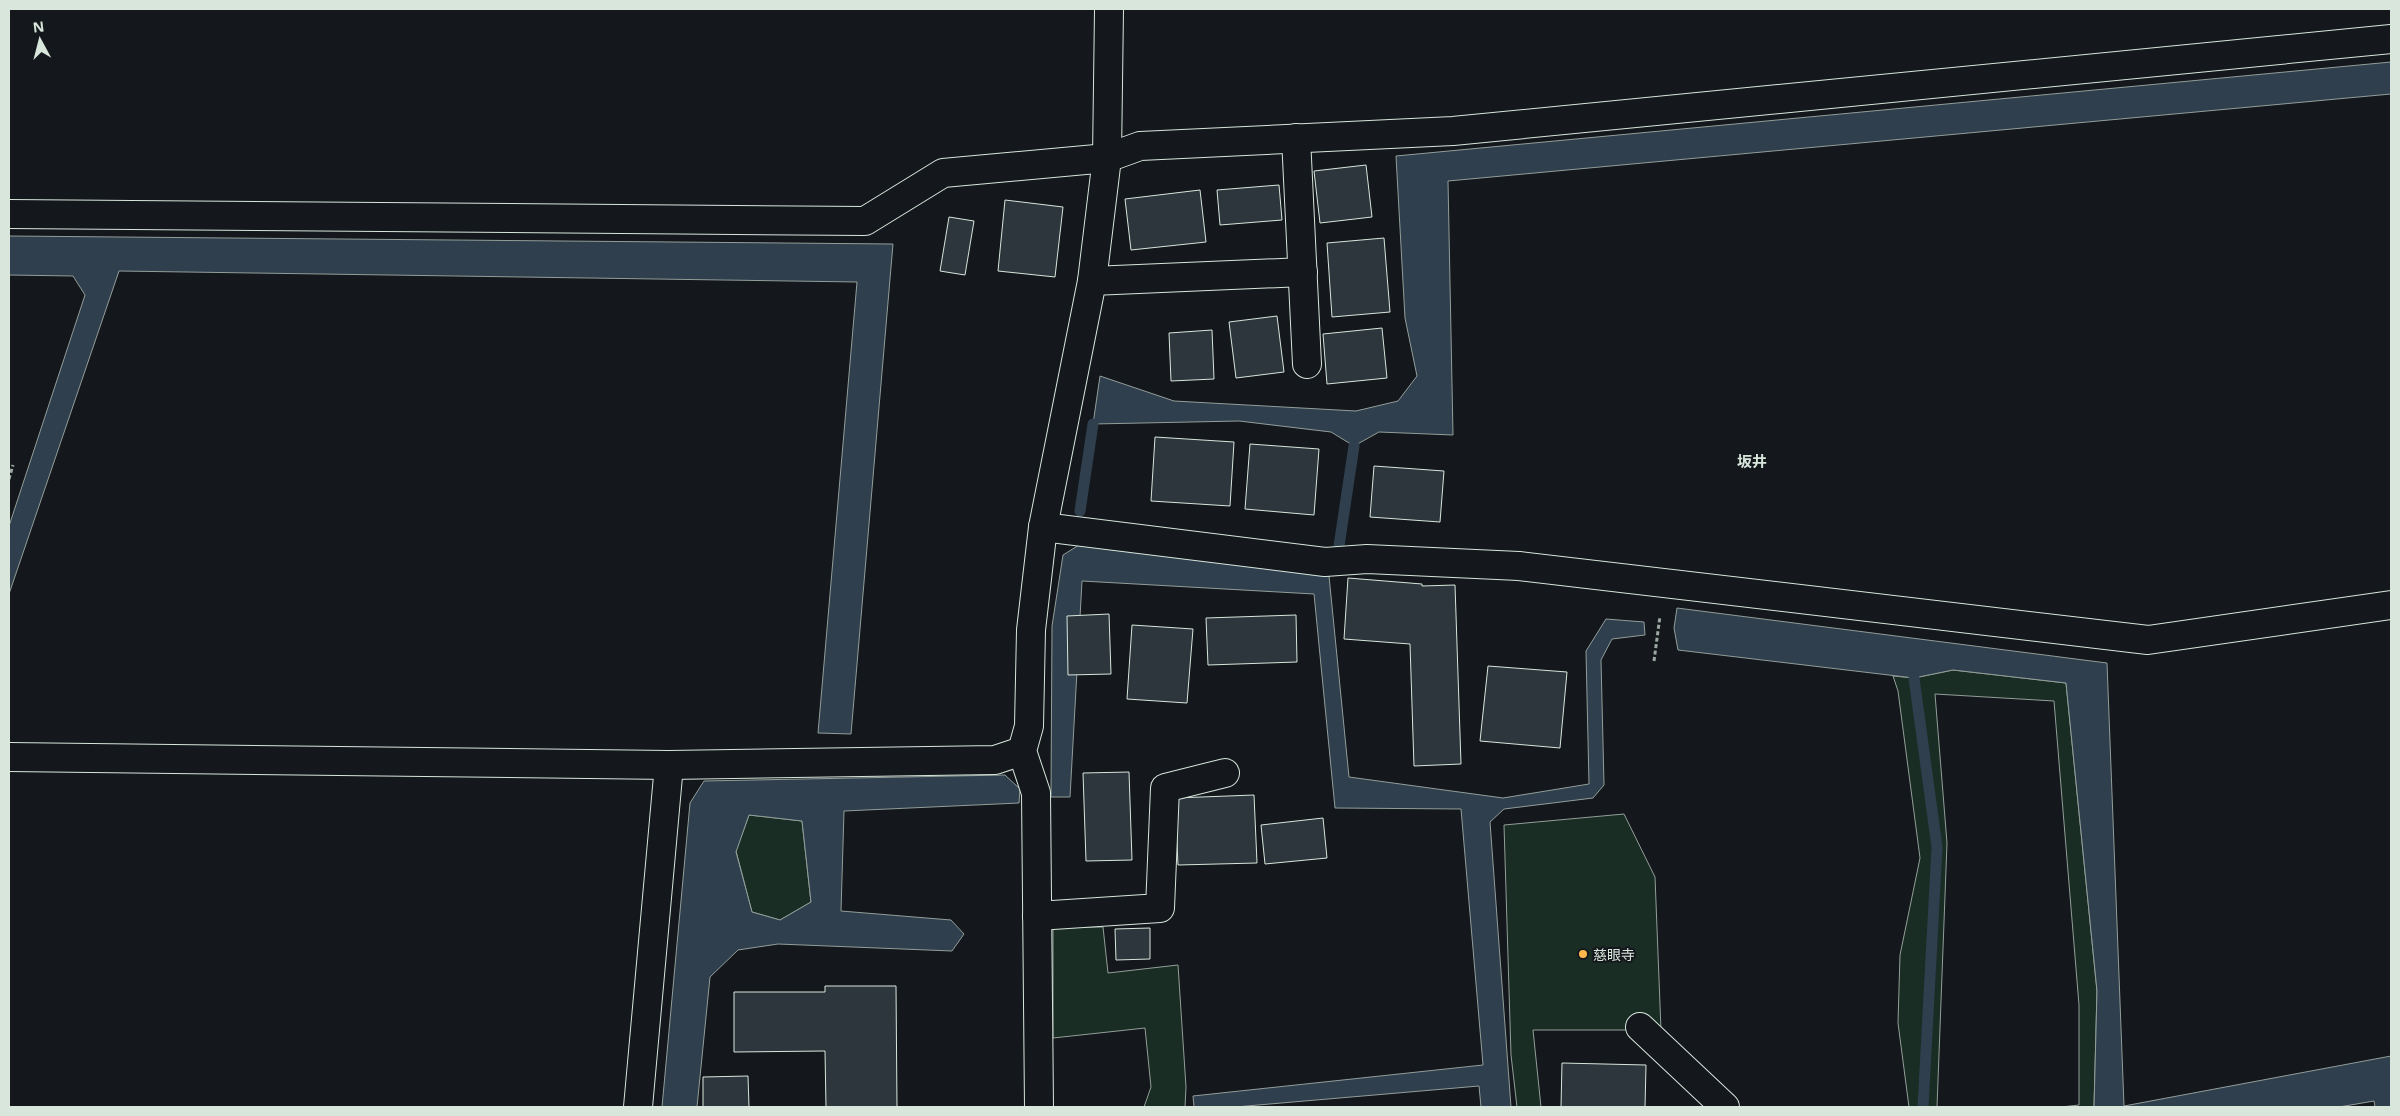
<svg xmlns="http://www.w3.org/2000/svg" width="2400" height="1116" font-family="'Open Sans','Noto Sans JP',sans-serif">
  <rect width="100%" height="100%" fill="#14181c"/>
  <g fill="#1a2d24" stroke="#939e99">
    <path d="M1953,670L2066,683L2097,991L2094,1107H2061L2079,1105V1005L2054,701L1935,694L1947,843L1937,1107H1909L1898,1023L1900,955L1920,858L1898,691L1893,676L1914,678Z"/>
    <path d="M1624,814L1655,877L1661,1030H1533L1541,1107H1517L1511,1055L1504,825Z"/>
    <path d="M749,815L802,821L811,902L780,920L752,912L736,851Z"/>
    <path d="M1053,927H1103L1108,973L1178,965L1186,1087L1185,1107H1144L1151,1087L1145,1028L1053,1038Z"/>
  </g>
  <g fill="#2f3f4d" stroke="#939e99" fill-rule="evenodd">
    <path d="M2391,62V94L1448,181L1453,435L1379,432L1354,446L1331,432L1239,421L1093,424L1100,376L1174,401L1356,411L1398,401L1417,376L1405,318L1396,156Z"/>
    <path d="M9,236L893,244L851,734L818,733L857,282L119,271L9,594V526L85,295L73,276L9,275Z"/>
    <path d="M1079,545L1329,576L1349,777L1503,798L1589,784L1586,651L1606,619L1644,622L1645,635L1612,639L1601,660L1604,785L1593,798L1504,809L1490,822L1511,1107H1481L1479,1086L1235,1107H1194L1193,1096L1483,1065L1461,809L1335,808L1314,594L1082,581L1070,797H1051L1052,626L1063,555Z"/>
    <path d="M1677,608L2107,663L2124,1106L2391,1056V1107H2375L2374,1101L2339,1107H2094L2097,991L2066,683L1953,670L1914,678L1678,650L1674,628Z"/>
    <path d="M1005,775L1020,789L1019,803L844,811L841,911L951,920L964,934L952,951L778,944L738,950L710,977L697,1107H662L690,803L704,781ZM749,815L802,821L811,902L780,920L752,912L736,852Z"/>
  </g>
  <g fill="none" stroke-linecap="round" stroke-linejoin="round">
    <g stroke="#2f3f4d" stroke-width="11">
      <path d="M1080,511L1093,424"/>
      <path d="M1339,546L1354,446"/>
      <path d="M1914,678L1937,847L1923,1107"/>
    </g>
  </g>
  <g fill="#2c363c" stroke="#d8e6dc">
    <path d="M1366,165L1372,217L1320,223L1314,171Z"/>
    <path d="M1279,185L1282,220L1220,225L1217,190Z"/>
    <path d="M1200,190L1206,242L1131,250L1125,199Z"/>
    <path d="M1005,200L1063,207L1055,277L998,271Z"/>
    <path d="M949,217L974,221L965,275L940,271Z"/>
    <path d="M1384,238L1390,312L1332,317L1327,243Z"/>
    <path d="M1277,316L1284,372L1236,378L1229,322Z"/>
    <path d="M1382,328L1387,378L1327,384L1323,334Z"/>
    <path d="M1212,330L1214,379L1171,381L1169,333Z"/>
    <path d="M1155,437L1234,442L1230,506L1151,501Z"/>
    <path d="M1250,444L1319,449L1314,515L1245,509Z"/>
    <path d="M1374,466L1444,471L1440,522L1370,517Z"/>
    <path d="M1348,578L1422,584V586L1455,585L1461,764L1414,766L1410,644L1344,639Z"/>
    <path d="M1109,614L1111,674L1068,675L1067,616Z"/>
    <path d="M1296,615L1297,662L1208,665L1206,618Z"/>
    <path d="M1132,625L1193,629L1187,703L1127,699Z"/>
    <path d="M1488,666L1567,672L1560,748L1480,741Z"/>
    <path d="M1129,772L1132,860L1086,861L1083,773Z"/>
    <path d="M1254,795L1257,863L1178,865L1175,798Z"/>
    <path d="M1323,818L1327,858L1265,864L1261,825Z"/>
    <path d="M1150,928V959L1116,960L1115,929Z"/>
    <path d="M825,986H896L897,1107H826L825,1051L734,1052V992H825Z"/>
    <path d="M1562,1063L1646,1065L1645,1107H1561Z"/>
    <path d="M748,1076L749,1107H703V1077Z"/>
  </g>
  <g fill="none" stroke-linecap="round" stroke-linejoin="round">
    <defs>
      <g id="minor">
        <path d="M1296,138L1307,364"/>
        <path d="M9,214L865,221L943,173L1107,158L1140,146L1453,131L2391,39"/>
        <path d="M1092,281L1303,272"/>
        <path d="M1043,527L1325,562L1367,559L1519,566L2148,640L2391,605"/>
        <path d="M9,757L669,765L995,760L1022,751"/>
        <path d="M1037,916L1160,908L1165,788L1225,773"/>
        <path d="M1640,1027L1725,1107"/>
        <path d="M638,1107L669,765"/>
        <path d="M1039,1107L1036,793L1022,751L1029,726L1031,630L1043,527L1092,281L1107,158L1109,9"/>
      </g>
    </defs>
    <use href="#minor" stroke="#d8e6dc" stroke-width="30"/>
    <g stroke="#9da8a2" stroke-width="3" stroke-dasharray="4 2.5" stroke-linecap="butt">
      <path d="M9,479L13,465"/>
      <path d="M1654,661L1660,616"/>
    </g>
    <use href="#minor" stroke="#14181c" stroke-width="28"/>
  </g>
  <circle fill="#ffb74d" stroke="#14181c" stroke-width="2" cx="1583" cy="954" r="5"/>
  <g text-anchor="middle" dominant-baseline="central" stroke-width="4" stroke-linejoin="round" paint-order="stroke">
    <g font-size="14" fill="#d8e6dc" stroke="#14181c" text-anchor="start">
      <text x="1593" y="954">慈眼寺</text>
    </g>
    <g font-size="15" font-weight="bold" fill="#d8e6dc" stroke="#14181c">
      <text x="1752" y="461">坂井</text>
    </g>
  </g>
  <rect width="2400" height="1116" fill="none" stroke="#d8e6dc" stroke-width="20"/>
  <g transform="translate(40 40) rotate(353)" stroke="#14181c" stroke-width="4" paint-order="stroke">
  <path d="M0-4L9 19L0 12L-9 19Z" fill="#d8e6dc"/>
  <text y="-8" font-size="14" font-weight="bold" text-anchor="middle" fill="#d8e6dc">N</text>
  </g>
</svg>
